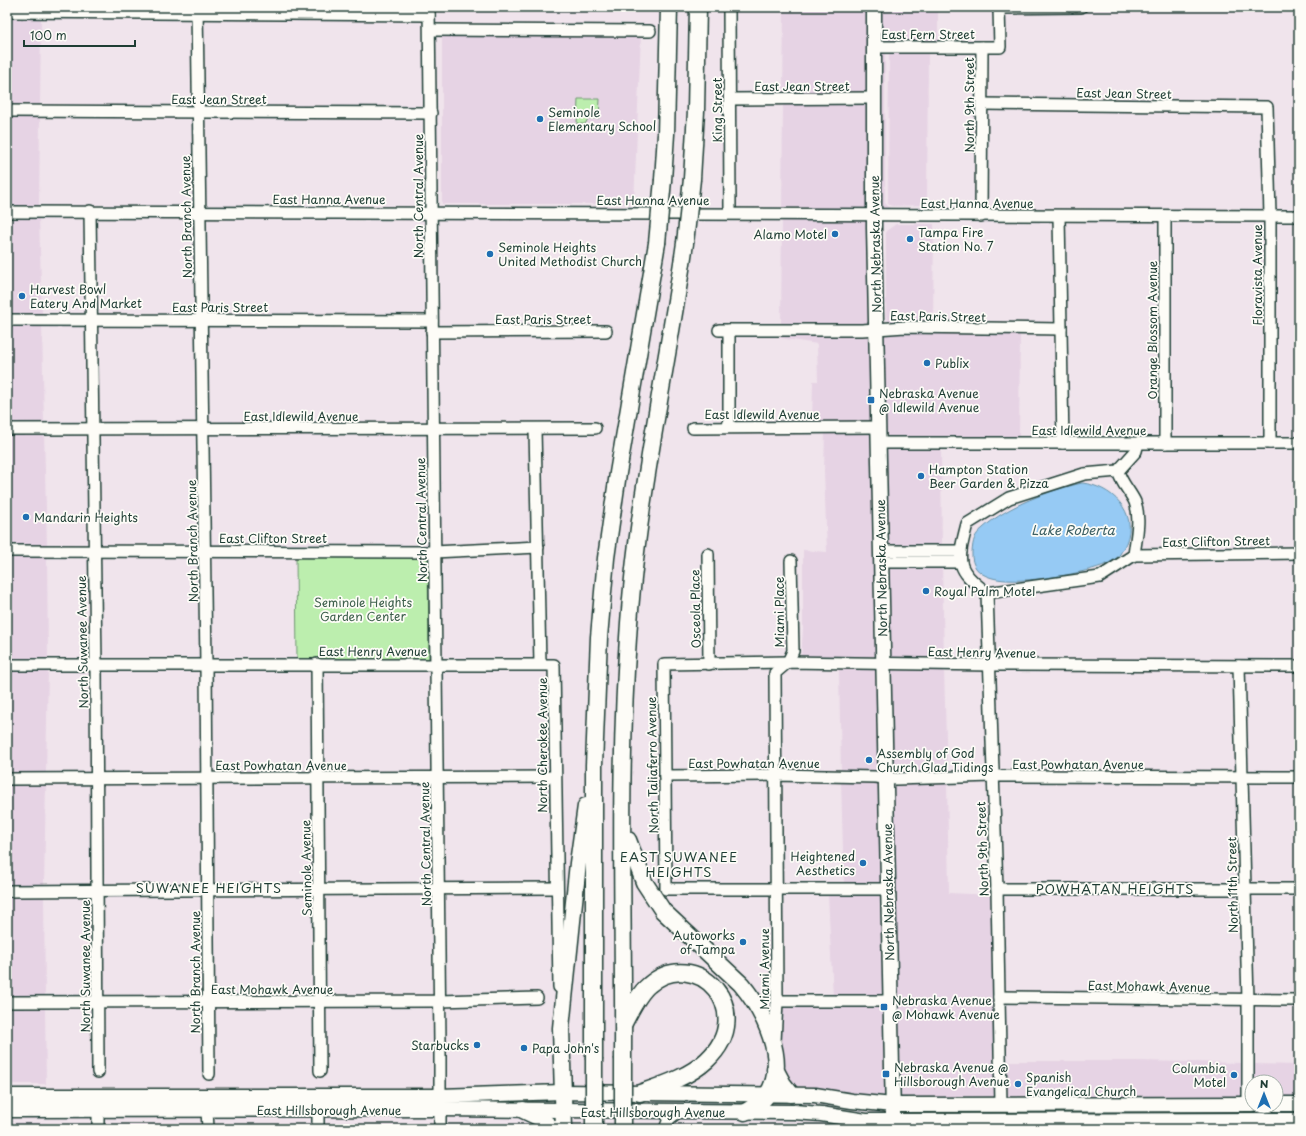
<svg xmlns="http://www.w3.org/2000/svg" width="1306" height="1136" font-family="'Playpen Sans',sans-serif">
  <rect width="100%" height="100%" fill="#f0e4ec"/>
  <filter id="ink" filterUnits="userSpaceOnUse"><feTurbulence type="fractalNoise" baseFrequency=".025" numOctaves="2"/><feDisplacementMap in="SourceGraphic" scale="8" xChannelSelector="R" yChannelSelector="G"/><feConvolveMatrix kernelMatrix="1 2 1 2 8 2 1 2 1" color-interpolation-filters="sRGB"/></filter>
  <g filter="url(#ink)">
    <g fill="#e6d3e4">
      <path d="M784,7H871L870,94H783Z"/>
      <rect x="878" y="7" width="60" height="36"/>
      <path d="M7,16H41L40,107H7Z"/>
      <path d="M442,33L641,34L634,204H442Z"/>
      <path d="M878,51L885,52V203L892,210L936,209V211H878Z"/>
      <path d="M889,51H928L927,205L892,206L888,203Z"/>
      <path d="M783,103H870V211L782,210Z"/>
      <path d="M7,116H40L39,208L7,207Z"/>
      <path d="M7,216H39L42,316L7,315Z"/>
      <path d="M782,218L870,220L872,324L781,326Z"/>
      <path d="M896,224H934L933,325L890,323L886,317V231Z"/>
      <path d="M7,324H42L44,424L7,425Z"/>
      <path d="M880,332L1020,334L1019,438H883Z"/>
      <path d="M873,333L875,423H812L813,381H818L817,344L780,338V334Z"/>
      <path d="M875,431L880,660L801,658L803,629V550L827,552L824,471L825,432Z"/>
      <path d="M7,433H44L47,546H7Z"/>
      <path d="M941,446L942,553L885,554L883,447Z"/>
      <path d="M7,555H47L48,660L7,661Z"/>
      <path d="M885,562H942L944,660H887Z"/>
      <path d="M821,667L880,669L882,773L841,772L839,670Z"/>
      <path d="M887,668L944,669L947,773L889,774Z"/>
      <path d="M7,669H48L46,775H7Z"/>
      <path d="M841,781L882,782L884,885H844Z"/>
      <path d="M947,782L949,893L993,895L997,1098H897L889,783Z"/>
      <path d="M7,783H46L44,886L7,887Z"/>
      <path d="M885,893L886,997H833L828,894Z"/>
      <path d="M7,895H44L45,998H7Z"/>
      <path d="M781,1005H887L889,1098L792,1089L781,1073L779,1036Z"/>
      <path d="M7,1007H45L46,1084H7Z"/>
      <path d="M1004,1061H1135L1244,1063L1245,1098H1004Z"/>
      <path d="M1252,1064L1299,1065V1098H1276V1082H1252Z"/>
      <rect x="7" y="1123" width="39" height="6"/>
      <path d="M835,1126L890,1127V1129H835Z"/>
      <path d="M897,1127L1120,1129H897Z"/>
    </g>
    <g fill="#bceeae" stroke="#6e9671">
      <path d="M578,99H600L599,118L588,119L585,124H577Z"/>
      <path d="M296,556H428L429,662H297Z"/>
    </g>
    <path fill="#96caf4" stroke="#6692a7" d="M1082,483C1111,486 1139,512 1126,543C1122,551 1119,558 1111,562C1091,572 1048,579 1025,580C1004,581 970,581 972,552C973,541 974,535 983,528C1007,506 1050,490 1082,483Z"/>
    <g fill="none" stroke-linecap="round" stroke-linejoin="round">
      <defs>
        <g id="minor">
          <path d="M197,7L206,665L209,1074"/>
          <path d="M429,7L440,1045V1129"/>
          <path d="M729,7L730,213"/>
          <path d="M7,12L429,15"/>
          <path d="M430,30L650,31"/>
          <path d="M874,47H1000L999,8L1081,7"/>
          <path d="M731,99L874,98"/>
          <path d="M982,104L1267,107L1270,216V443"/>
          <path d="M7,111L431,113"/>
          <path d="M90,211L96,665L98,1072"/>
          <path d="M7,212L1299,216"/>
          <path d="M981,216L982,47"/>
          <path d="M1059,216L1063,443"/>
          <path d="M1165,216V443"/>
          <path d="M7,320L432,321"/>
          <path d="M719,330H862L905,327L1061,329"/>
          <path d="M729,330V427"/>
          <path d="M432,332L606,331"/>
          <path d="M693,428L879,427"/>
          <path d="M7,429L595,428"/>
          <path d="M535,429L540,664"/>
          <path d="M879,443H1299"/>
          <path d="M1118,471C1121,483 1130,491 1135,502C1141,519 1136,538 1134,555L1100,577L987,593C955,568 957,563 967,524L1009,498L1084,474L1118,471L1136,451L1138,443"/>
          <path d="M7,551L434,552L538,547"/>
          <path d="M881,551H961"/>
          <path d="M708,554L709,664"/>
          <path d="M1134,555L1299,553"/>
          <path d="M881,562H961"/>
          <path d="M987,593L997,889L1001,1105"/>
          <path d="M317,664L320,1071"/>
          <path d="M7,665H554L559,987"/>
          <path d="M1239,666L1248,1000V1104"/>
          <path d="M665,776L775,775L875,777L896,779L993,776L1299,777"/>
          <path d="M7,779L555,777"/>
          <path d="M888,889H666L664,664L788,662L990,665L1299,666"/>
          <path d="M997,889H1299"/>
          <path d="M7,891L556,888"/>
          <path d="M999,997L1299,1000"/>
          <path d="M777,1001H890"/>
          <path d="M7,1002L440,1001L537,998"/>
          <path d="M775,1042L777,1001L775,673L788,662L793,651L791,561"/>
          <path d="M98,1110V1129"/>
          <path d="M207,1110L208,1129"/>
          <path d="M318,1110V1129"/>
          <path d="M665,1129L669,1119L678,1112"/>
        </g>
        <g id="major">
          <path d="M874,7V228L893,1114"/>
          <path d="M7,1096H440L562,1092L815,1095L852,1101L893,1105L1252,1104"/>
          <path d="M1276,1104H1299"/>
          <path d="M7,1110L440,1109L794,1112L821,1114L866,1121L1299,1120"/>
        </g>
        <g id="highway">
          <path d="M692,179L696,111L698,7"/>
          <path d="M663,180L666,134L669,7"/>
          <path d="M628,840L644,882L663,911L741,984C763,1010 790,1062 767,1095C762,1103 753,1107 745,1112"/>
          <path d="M624,1023C631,1010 638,994 649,985C696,944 759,1011 707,1060C689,1077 663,1085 640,1093"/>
          <path d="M594,1058V765L599,637L606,558L618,473L657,243"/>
          <path d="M623,1058C624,918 618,778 628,638C636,505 666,375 685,243"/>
          <path d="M775,1069L783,1084L791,1094"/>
          <path d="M523,1110L540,1118L553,1129"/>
          <path d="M564,1129L561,1028L578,863L586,806"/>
        </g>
      </defs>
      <use href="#minor" stroke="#1f3d34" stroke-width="14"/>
      <use href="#major" stroke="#1f3d34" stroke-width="17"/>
      <use href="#highway" stroke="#1f3d34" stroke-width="19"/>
      <use href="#minor" stroke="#fdfcf7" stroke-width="11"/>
      <use href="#major" stroke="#fdfcf7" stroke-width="14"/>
      <use href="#highway" stroke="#fdfcf7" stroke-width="16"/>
      <defs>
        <g id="highway-bridge">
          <path d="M657,243L663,180"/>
          <path d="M685,243L692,179"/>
          <path d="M594,1058V1129"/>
          <path d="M623,1129V1058"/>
        </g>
      </defs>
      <use href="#highway-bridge" stroke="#1f3d34" stroke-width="19" stroke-linecap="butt"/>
      <use href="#highway-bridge" stroke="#fdfcf7" stroke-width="16"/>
    </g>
  </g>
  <g fill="#1f6fb2" stroke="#fdfcf7" stroke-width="1.5">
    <circle cx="540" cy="119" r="4"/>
    <circle cx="835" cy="234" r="4"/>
    <circle cx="910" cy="239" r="4"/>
    <circle cx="490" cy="254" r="4"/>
    <circle cx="22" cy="296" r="4"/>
    <circle cx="927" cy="363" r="4"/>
    <rect x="867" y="396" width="8" height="8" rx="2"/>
    <circle cx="921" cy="476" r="4"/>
    <circle cx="26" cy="517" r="4"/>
    <circle cx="926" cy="591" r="4"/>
    <circle cx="869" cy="760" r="4"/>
    <circle cx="863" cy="863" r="4"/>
    <circle cx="743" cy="942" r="4"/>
    <rect x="880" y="1003" width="8" height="8" rx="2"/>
    <circle cx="477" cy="1045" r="4"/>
    <circle cx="524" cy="1048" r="4"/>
    <rect x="882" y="1070" width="8" height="8" rx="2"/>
    <circle cx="1234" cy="1075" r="4"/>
    <circle cx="1018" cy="1084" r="4"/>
  </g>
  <g text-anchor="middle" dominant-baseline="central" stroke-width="3.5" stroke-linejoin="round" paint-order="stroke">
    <g font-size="12" fill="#1f3d34" stroke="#fdfcf7">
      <text x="928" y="34">East Fern Street</text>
      <text x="802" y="86">East Jean Street</text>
      <text transform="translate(1124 93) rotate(1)">East Jean Street</text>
      <text x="219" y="99">East Jean Street</text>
      <text transform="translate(969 105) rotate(-90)">North 9th Street</text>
      <text transform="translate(717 110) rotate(-90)">King Street</text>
      <text transform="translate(418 196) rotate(-90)">North Central Avenue</text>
      <text x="329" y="199">East Hanna Avenue</text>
      <text x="653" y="200">East Hanna Avenue</text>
      <text x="977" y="203">East Hanna Avenue</text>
      <text transform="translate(186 217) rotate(-91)">North Branch Avenue</text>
      <text transform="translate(875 244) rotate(-91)">North Nebraska Avenue</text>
      <text transform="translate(1257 275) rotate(-90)">Floravista Avenue</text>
      <text x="220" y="307">East Paris Street</text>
      <text transform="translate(938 316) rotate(1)">East Paris Street</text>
      <text x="543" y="319">East Paris Street</text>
      <text transform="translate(1152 330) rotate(-90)">Orange Blossom Avenue</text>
      <text x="762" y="414">East Idlewild Avenue</text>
      <text x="301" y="416">East Idlewild Avenue</text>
      <text x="1089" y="430">East Idlewild Avenue</text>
      <text transform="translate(421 520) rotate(-91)">North Central Avenue</text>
      <text x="273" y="538">East Clifton Street</text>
      <text transform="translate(192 541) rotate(-91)">North Branch Avenue</text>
      <text transform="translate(1216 541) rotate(-1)">East Clifton Street</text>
      <text transform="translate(881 568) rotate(-91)">North Nebraska Avenue</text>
      <text transform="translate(695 609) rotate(-91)">Osceola Place</text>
      <text transform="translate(779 612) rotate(-90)">Miami Place</text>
      <text transform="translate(82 642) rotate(-91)">North Suwanee Avenue</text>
      <text x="373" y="651">East Henry Avenue</text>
      <text transform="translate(982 652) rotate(1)">East Henry Avenue</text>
      <text transform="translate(542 745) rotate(-90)">North Cherokee Avenue</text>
      <text x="754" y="763">East Powhatan Avenue</text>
      <text x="1078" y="764">East Powhatan Avenue</text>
      <text x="281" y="765">East Powhatan Avenue</text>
      <text transform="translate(652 765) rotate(-91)">North Taliaferro Avenue</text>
      <text transform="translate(425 844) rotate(-91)">North Central Avenue</text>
      <text transform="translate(982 849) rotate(-92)">North 9th Street</text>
      <text transform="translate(306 868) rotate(-91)">Seminole Avenue</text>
      <text transform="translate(1232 885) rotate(-91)">North 11th Street</text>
      <text transform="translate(888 892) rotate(-91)">North Nebraska Avenue</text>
      <text transform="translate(85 966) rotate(-90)">North Suwanee Avenue</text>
      <text transform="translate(764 969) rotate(-90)">Miami Avenue</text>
      <text transform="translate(195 972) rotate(-90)">North Branch Avenue</text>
      <text transform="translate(1149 986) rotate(1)">East Mohawk Avenue</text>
      <text x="272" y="989">East Mohawk Avenue</text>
      <text x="329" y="1110">East Hillsborough Avenue</text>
      <text x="653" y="1112">East Hillsborough Avenue</text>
    </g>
    <g font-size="12" fill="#1f3d34" stroke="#fdfcf7" text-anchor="start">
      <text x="548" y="112">Seminole<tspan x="548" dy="14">Elementary School</tspan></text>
      <text x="918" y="232">Tampa Fire<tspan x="918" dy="14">Station No. 7</tspan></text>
      <text x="827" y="234" text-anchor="end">Alamo Motel</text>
      <text x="498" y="247">Seminole Heights<tspan x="498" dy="14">United Methodist Church</tspan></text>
      <text x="30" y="289">Harvest Bowl<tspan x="30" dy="14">Eatery And Market</tspan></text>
      <text x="935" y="363">Publix</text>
      <text x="879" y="393">Nebraska Avenue<tspan x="879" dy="14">@ Idlewild Avenue</tspan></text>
      <text x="929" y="469">Hampton Station<tspan x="929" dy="14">Beer Garden &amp; Pizza</tspan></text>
      <text x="34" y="517">Mandarin Heights</text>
      <text x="934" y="591">Royal Palm Motel</text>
      <text x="877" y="753">Assembly of God<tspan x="877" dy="14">Church Glad Tidings</tspan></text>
      <text x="855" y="856" text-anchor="end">Heightened<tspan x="855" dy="14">Aesthetics</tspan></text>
      <text x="735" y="935" text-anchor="end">Autoworks<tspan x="735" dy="14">of Tampa</tspan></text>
      <text x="892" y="1000">Nebraska Avenue<tspan x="892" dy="14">@ Mohawk Avenue</tspan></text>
      <text x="469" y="1045" text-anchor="end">Starbucks</text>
      <text x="532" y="1048">Papa John's</text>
      <text x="894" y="1067">Nebraska Avenue @<tspan x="894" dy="14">Hillsborough Avenue</tspan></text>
      <text x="1226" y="1068" text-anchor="end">Columbia<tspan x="1226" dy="14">Motel</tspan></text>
      <text x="1026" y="1077">Spanish<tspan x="1026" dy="14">Evangelical Church</tspan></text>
    </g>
    <g font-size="12" fill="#3e604c" stroke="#fdfcf7">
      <text x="363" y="602">Seminole Heights<tspan x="363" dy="14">Garden Center</tspan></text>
    </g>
    <g font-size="13" font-style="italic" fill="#3d6064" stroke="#fdfcf7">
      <text x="1073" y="529">Lake Roberta</text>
    </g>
    <g font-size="13" letter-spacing="1" fill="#1f3d34" stroke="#fdfcf7">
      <text x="679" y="856">EAST SUWANEE<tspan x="679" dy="15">HEIGHTS</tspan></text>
      <text x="209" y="887">SUWANEE HEIGHTS</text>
      <text x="1115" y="888">POWHATAN HEIGHTS</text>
    </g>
  </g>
  <rect width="1306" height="1136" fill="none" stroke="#fdfcf7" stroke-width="24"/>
  <rect x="12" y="12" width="1282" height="1112" fill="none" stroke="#1f3d34" stroke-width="1.5" filter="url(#ink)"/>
  <g transform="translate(1264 1094)"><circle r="19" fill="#fdfcf7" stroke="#a4b0a9"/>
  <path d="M0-3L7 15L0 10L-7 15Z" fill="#1f6fb2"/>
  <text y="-6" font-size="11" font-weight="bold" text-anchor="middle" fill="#1f3d34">N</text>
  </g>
  <path d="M24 40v6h111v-6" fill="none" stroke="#1f3d34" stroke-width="2"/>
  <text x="30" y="40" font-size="12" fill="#1f3d34" stroke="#fdfcf7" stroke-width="3" paint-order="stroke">100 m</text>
</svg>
